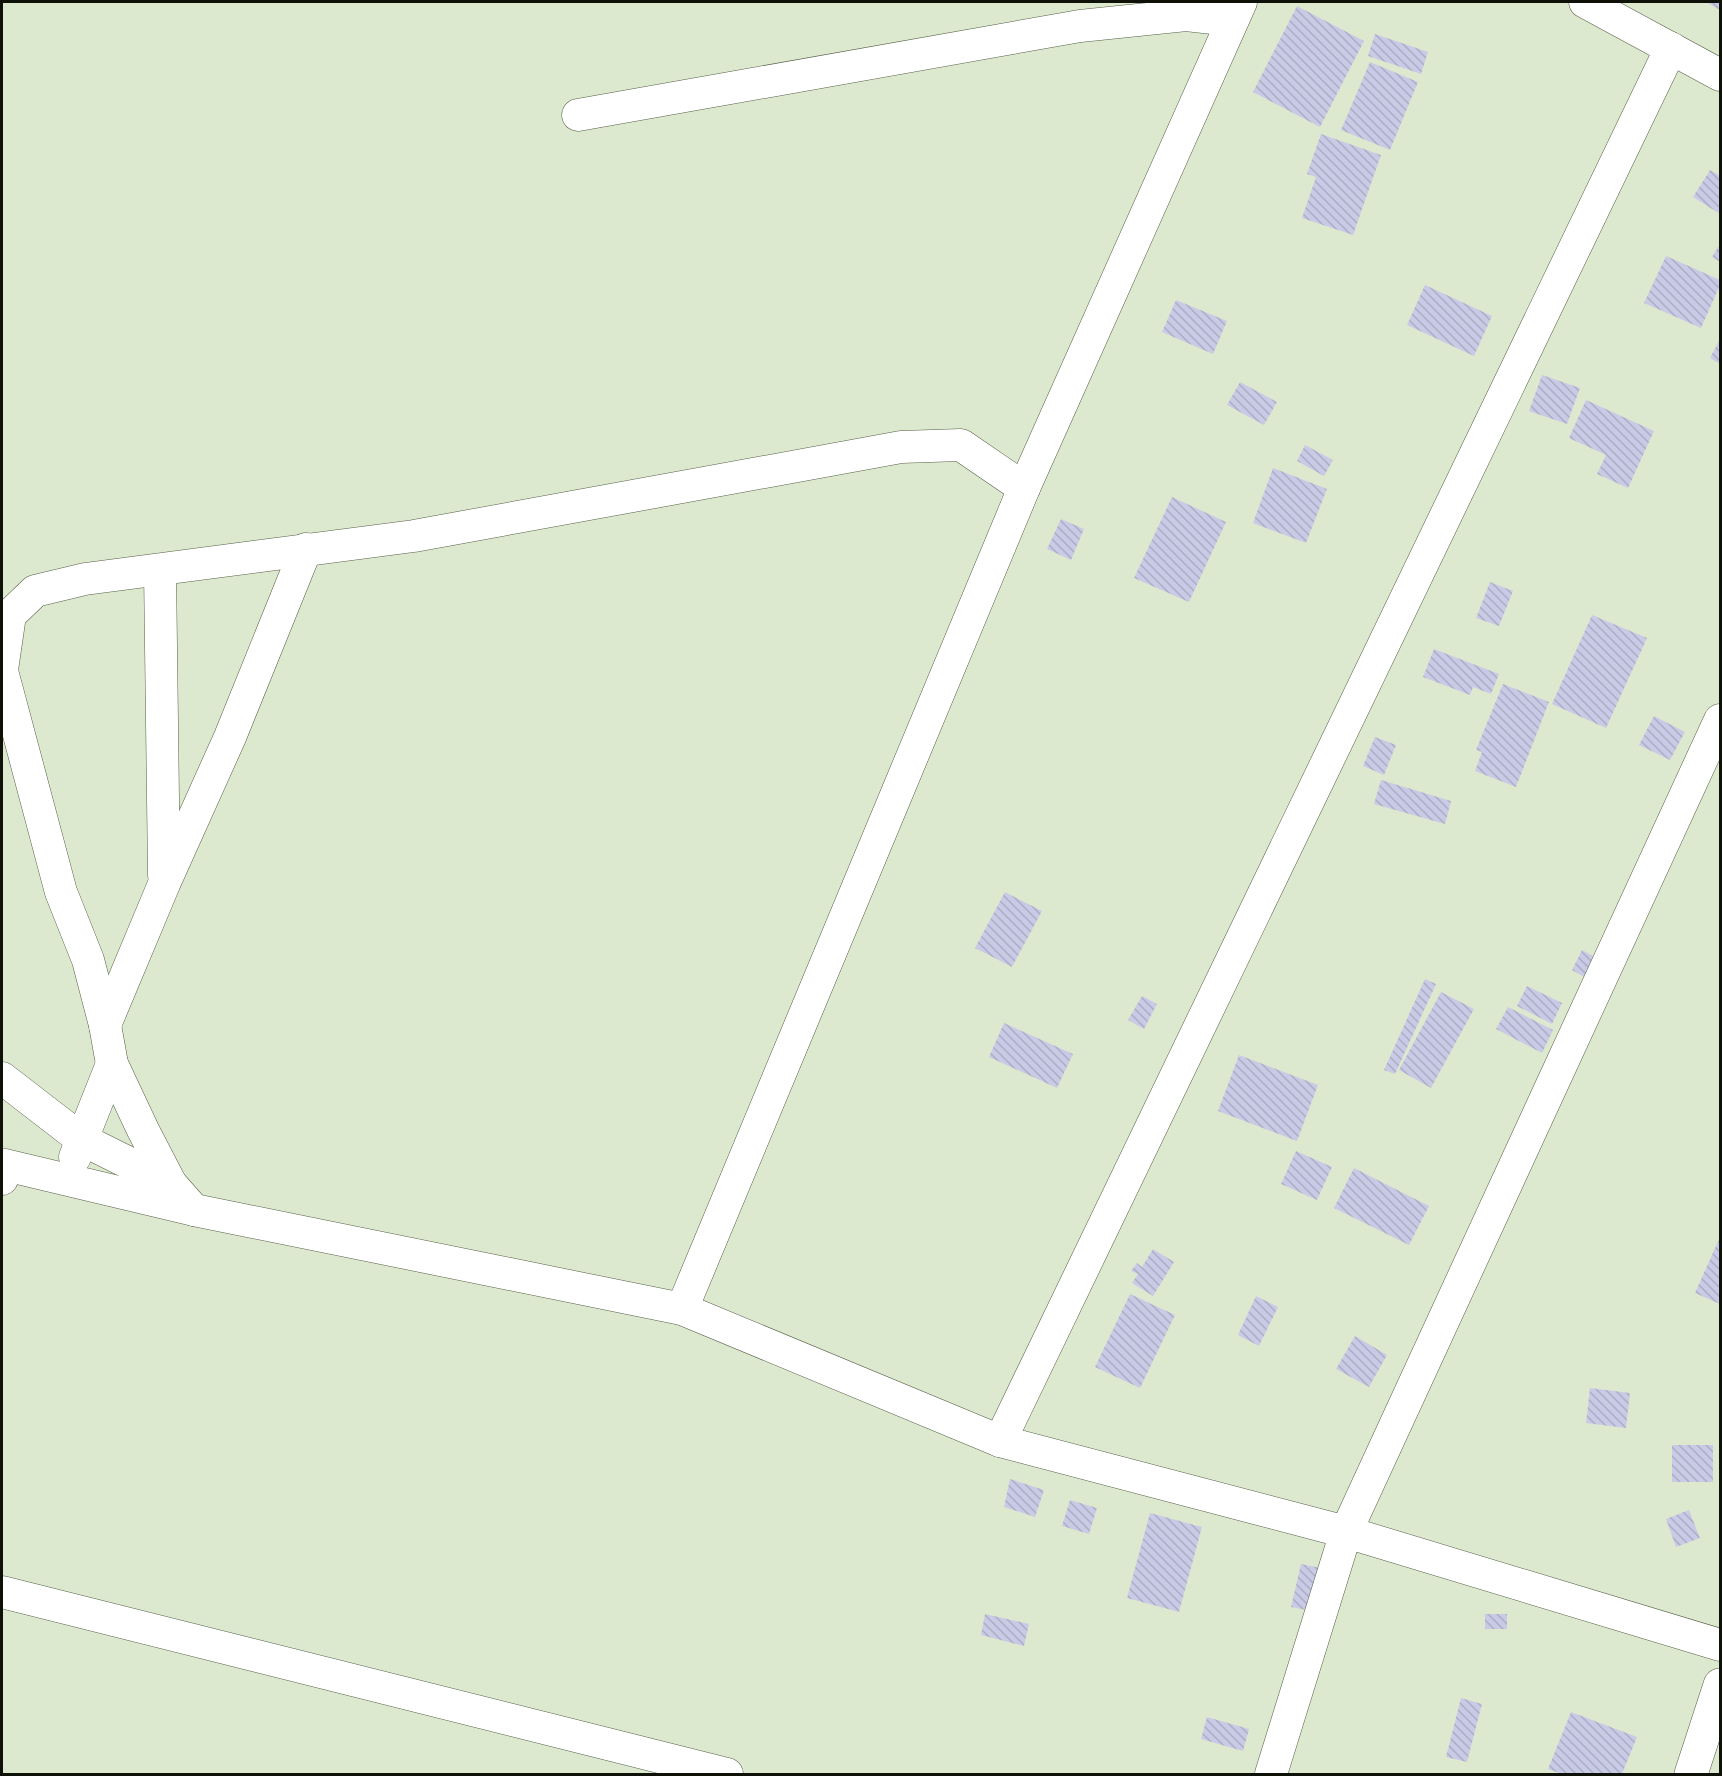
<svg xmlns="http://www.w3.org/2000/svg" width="1722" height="1776" font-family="'Fira Sans Condensed',sans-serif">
  <defs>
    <pattern id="building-back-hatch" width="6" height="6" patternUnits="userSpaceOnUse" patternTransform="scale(1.5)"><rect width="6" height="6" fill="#c9cbe6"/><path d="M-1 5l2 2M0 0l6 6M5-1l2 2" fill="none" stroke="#abadc4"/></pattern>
  </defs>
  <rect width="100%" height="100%" fill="#dde9ce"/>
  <g fill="url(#building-back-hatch)">
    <path d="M1706,2H1720V10Z"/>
    <path d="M1297,6L1364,41L1320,127L1253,92Z"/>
    <path d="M1375,34L1428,52L1421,74L1368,56Z"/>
    <path d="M1370,62L1418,82L1390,150L1341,130Z"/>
    <path d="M1321,134L1381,155L1353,235L1302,218L1316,177L1307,174Z"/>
    <path d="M1710,170L1720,176V214L1693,197Z"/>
    <path d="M1720,244V262L1712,257Z"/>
    <path d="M1666,256L1720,280V285L1701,328L1644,303Z"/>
    <path d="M1425,285L1492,316L1474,356L1407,325Z"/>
    <path d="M1176,300L1227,321L1213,354L1162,332Z"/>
    <path d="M1720,339V364L1710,358Z"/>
    <path d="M1542,375L1580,388L1567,424L1529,411Z"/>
    <path d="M1240,382L1277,402L1264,425L1227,405Z"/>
    <path d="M1586,400L1654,431L1628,488L1597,474L1606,455L1569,438Z"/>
    <path d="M1305,445L1333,460L1324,476L1297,461Z"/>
    <path d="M1273,468L1327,489L1306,543L1253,523Z"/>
    <path d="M1172,497L1226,522L1189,602L1134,578Z"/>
    <path d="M1061,519L1084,529L1071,560L1047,549Z"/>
    <path d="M1490,582L1513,591L1499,626L1476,618Z"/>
    <path d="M1592,615L1647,638L1606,728L1552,704Z"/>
    <path d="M1434,649L1499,674L1491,694L1473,687L1470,695L1423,677Z"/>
    <path d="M1503,684L1549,702L1516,787L1475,771L1482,752L1476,750Z"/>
    <path d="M1654,716L1685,732L1670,760L1639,745Z"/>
    <path d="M1375,737L1396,745L1384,775L1363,766Z"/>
    <path d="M1381,780L1451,801L1445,824L1374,804Z"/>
    <path d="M1005,892L1042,911L1012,967L975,948Z"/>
    <path d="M1582,950L1604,962L1593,982L1572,970Z"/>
    <path d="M1425,979L1436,984L1395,1074L1384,1070Z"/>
    <path d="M1527,986L1562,1003L1552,1024L1517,1006Z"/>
    <path d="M1441,992L1474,1009L1431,1088L1399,1070Z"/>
    <path d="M1142,996L1157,1004L1144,1029L1128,1020Z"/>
    <path d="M1508,1007L1553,1030L1542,1053L1496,1029Z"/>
    <path d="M1004,1023L1073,1054L1057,1088L989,1057Z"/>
    <path d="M1239,1055L1318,1085L1297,1141L1218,1111Z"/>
    <path d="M1296,1151L1332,1167L1317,1200L1281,1184Z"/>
    <path d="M1354,1168L1429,1206L1409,1245L1334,1208Z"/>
    <path d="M1720,1237V1304L1695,1293Z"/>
    <path d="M1153,1249L1174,1262L1153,1296L1132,1283L1138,1274L1131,1271L1137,1263L1142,1267Z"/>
    <path d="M1130,1294L1175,1315L1140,1388L1095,1367Z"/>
    <path d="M1256,1296L1278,1307L1259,1346L1238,1335Z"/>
    <path d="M1355,1336L1387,1355L1369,1387L1336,1369Z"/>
    <path d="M1590,1388L1630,1393L1626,1428L1586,1423Z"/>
    <rect x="1672" y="1445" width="41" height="37"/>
    <path d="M1010,1479L1044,1490L1035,1517L1004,1507Z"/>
    <path d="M1070,1500L1097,1508L1089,1534L1062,1526Z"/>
    <path d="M1689,1510L1700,1538L1676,1547L1666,1519Z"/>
    <path d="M1150,1513L1202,1527L1179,1612L1127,1598Z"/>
    <path d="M1301,1564L1321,1568L1312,1611L1291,1607Z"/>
    <path d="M985,1614L1029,1624L1024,1646L981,1635Z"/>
    <rect x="1485" y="1614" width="22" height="15"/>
    <path d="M1461,1698L1482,1704L1467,1762L1446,1757Z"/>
    <path d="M1571,1712L1637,1737L1622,1774H1562L1548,1769Z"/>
    <path d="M1207,1717L1249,1729L1243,1751L1201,1739Z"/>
  </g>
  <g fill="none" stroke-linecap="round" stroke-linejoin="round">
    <defs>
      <g id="minor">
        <path d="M1585,2L1720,75"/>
        <path d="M578,115L1080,26L1186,15L1231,20"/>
        <path d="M160,570L164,875"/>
        <path d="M2,670L10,615L35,591L85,579L414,536L901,447L961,445L1024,488"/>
        <path d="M2,671L61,892L88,960L105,1025L112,1064L143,1130L171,1184L194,1210"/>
        <path d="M105,1025L164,884L230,737L306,549"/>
        <path d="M2,1078L81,1139L171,1184"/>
        <path d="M75,1157L112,1064"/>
        <path d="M2,1179L5,1165L194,1210L682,1309L1000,1441L1346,1532L1720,1645"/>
        <path d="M682,1309L1024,488L1241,2"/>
        <path d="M1000,1441L1671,48"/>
        <path d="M2,1592L727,1774"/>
        <path d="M1271,1774L1346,1532L1720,720"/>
      </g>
      <path id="tertiary" d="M1691,1774L1720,1685"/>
    </defs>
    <use href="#minor" stroke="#566048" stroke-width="33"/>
    <use href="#tertiary" stroke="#566048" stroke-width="34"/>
    <use href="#minor" stroke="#fff" stroke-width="32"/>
    <use href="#tertiary" stroke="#fff" stroke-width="33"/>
  </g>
  <rect width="1722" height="1776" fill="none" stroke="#0d1108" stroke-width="6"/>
</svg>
